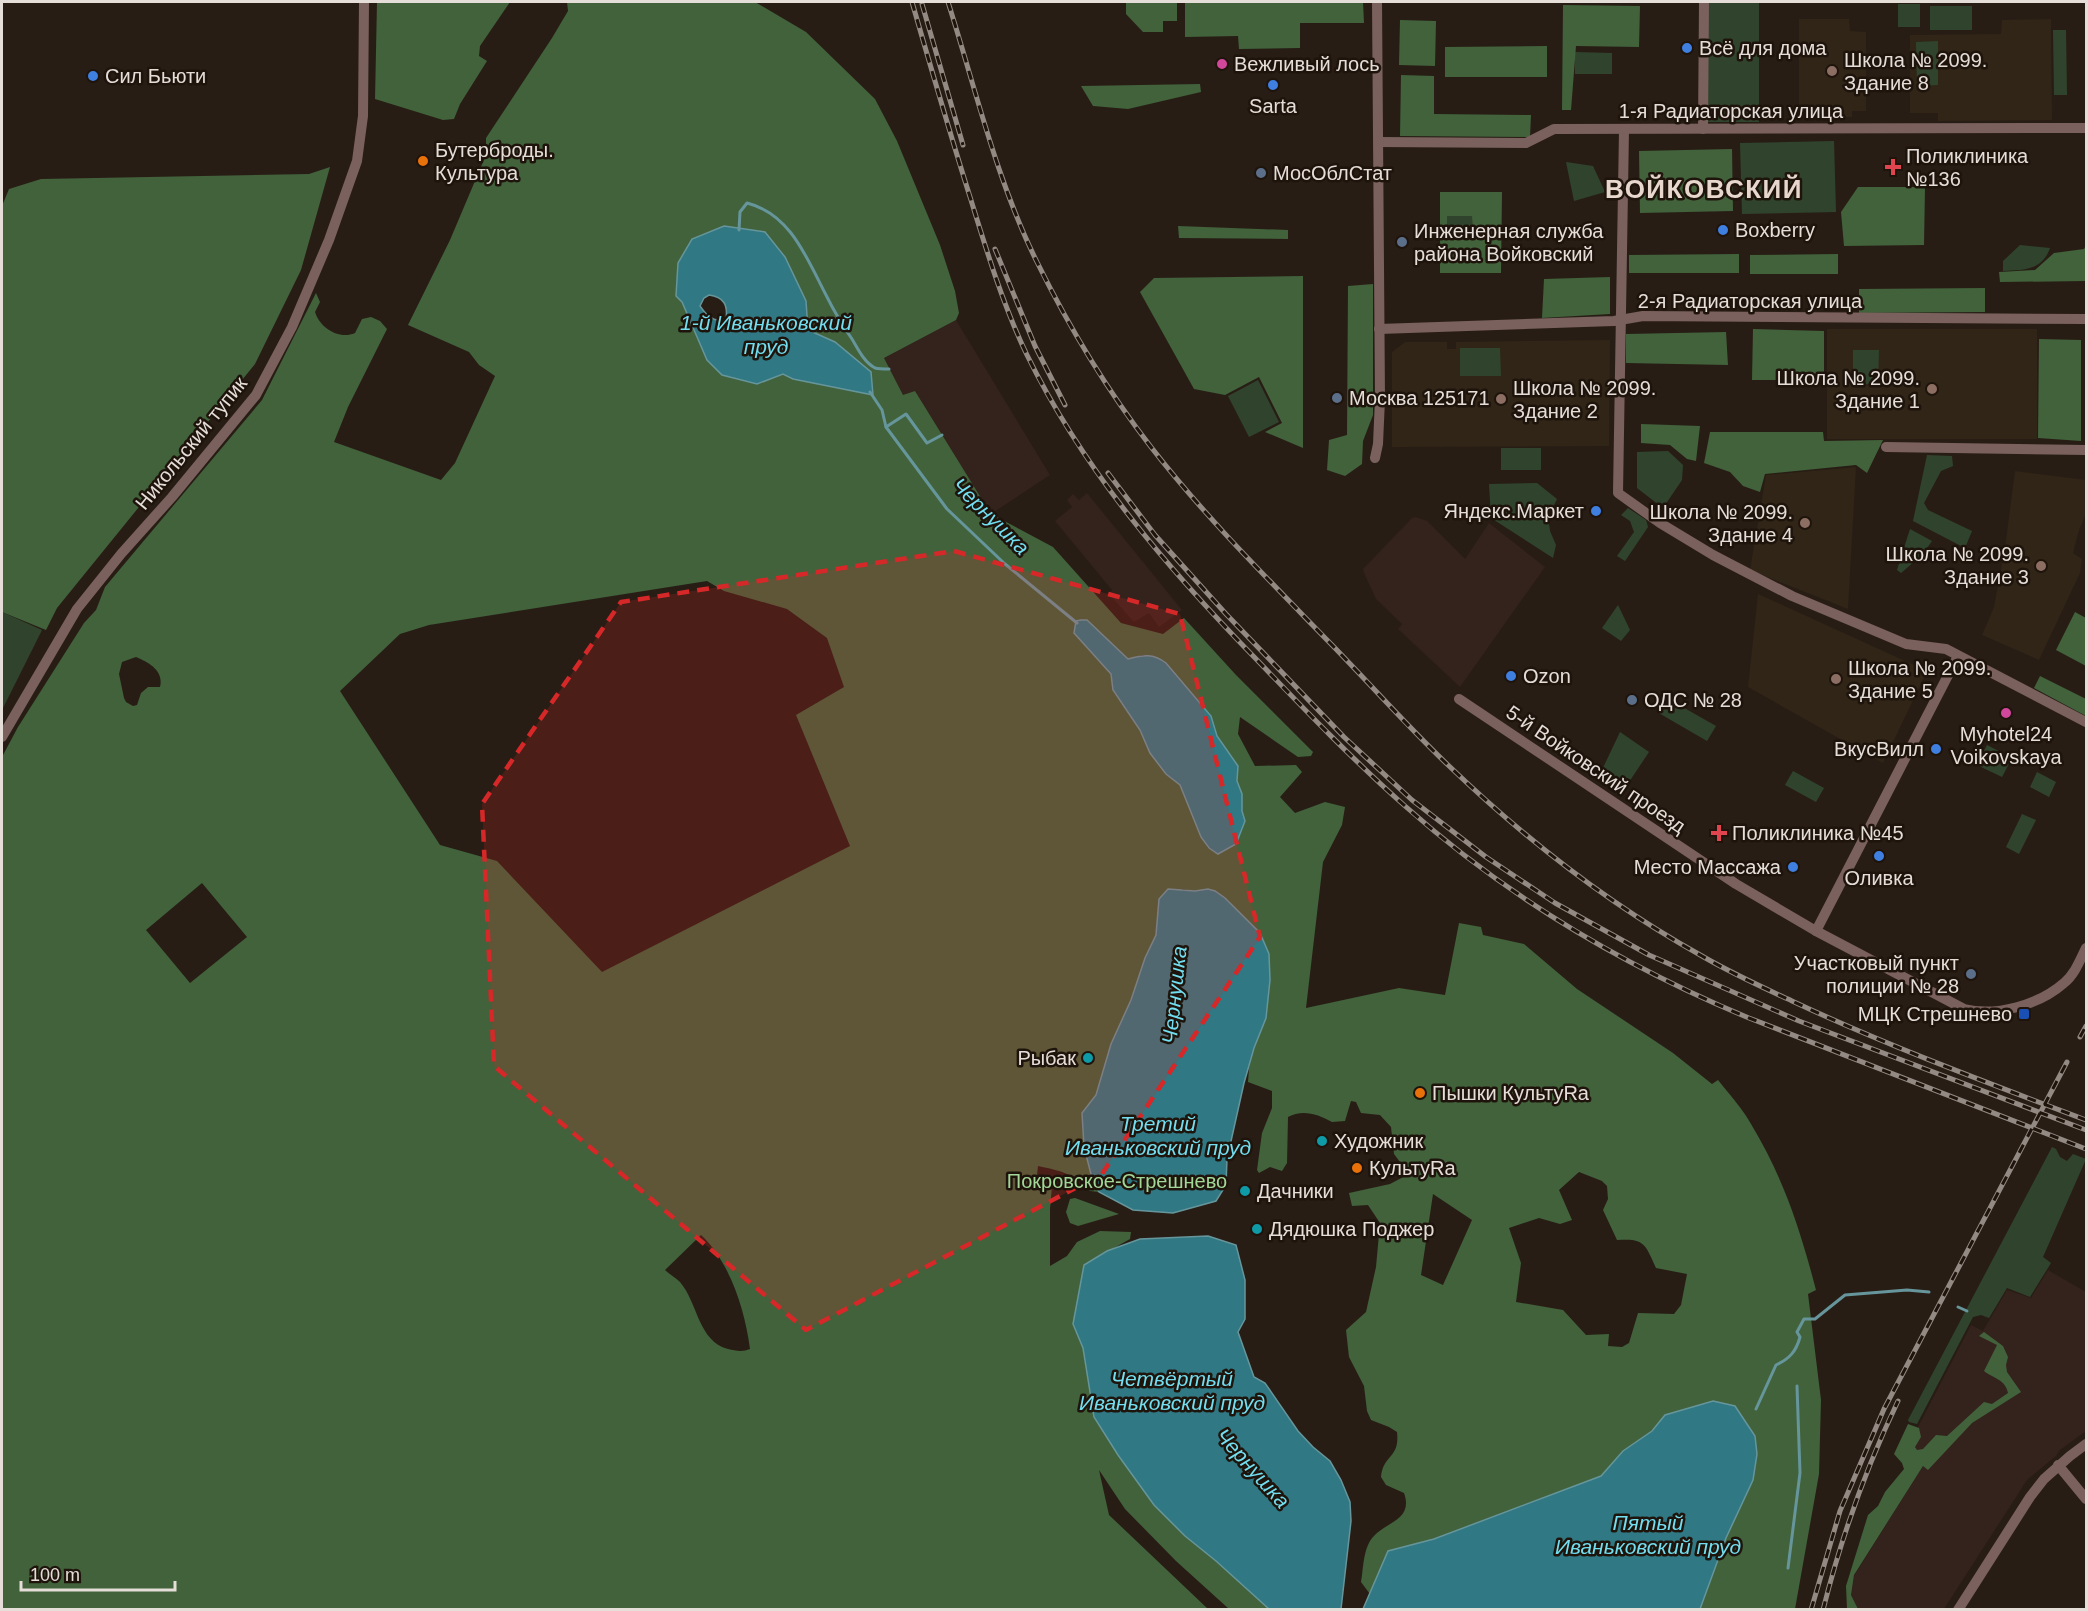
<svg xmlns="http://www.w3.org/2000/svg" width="2088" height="1611" font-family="Helvetica,sans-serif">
  <rect width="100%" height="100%" fill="#281d15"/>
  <g fill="#34221c">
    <path d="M956,320L1050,475L991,514L915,391L903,396L884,358Z"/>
    <path d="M1087,493L1182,610L1159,627L1149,613L1134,622L1109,594L1112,590L1055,521L1072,507L1067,500L1073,494L1079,500Z"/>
    <path d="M1416,517L1427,521L1465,559L1489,523L1545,567L1460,687L1398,629L1402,624L1376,599L1364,573L1363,569L1412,518Z"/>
    <path d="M2048,1270L2086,1292V1431L2060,1450L2056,1456L2027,1480L1944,1609H1858L1851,1595L1854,1576L1923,1466L1905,1452L1971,1325L1983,1331L2007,1290L2031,1298Z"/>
  </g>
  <g fill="#302516">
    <path d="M1799,19H1849L1850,31L1866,32V111H1852V117H1799Z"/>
    <path d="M2051,19L2052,120L1938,121V113H1910V35L2001,34L2002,20Z"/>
    <rect x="1827" y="329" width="210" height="110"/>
    <path d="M1610,340L1609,446L1392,447V352L1405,342H1447V349H1456V342Z"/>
    <path d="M1856,467L1848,609L1750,570L1766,475Z"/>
    <path d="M2015,471L2086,480V514L2079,530L2073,553L2082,559L2080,573L2039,660L1982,635L1994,607L2005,548Z"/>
    <path d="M1758,594L1927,671L1883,763L1748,687Z"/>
  </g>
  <g fill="#30442d">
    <rect x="1707" y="2" width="52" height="120"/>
    <rect x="1898" y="4" width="22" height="23"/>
    <rect x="1930" y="6" width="42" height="24"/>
    <path d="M2053,30H2066L2067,95H2054Z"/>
    <path d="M1938,41V85L1917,86L1916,42Z"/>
    <path d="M1575,52L1612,53V74H1575Z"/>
    <path d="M1834,141L1836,212L1742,214L1740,143Z"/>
    <path d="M1566,162L1593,166L1605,192L1574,201Z"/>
    <path d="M1447,216H1472L1473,240H1447Z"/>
    <path d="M2020,245L2050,248C2042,271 2023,270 2003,271V261Z"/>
    <path d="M1460,348H1500L1501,376H1460Z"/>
    <path d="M1853,350H1879L1878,384H1853Z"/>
    <path d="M1258,380L1279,422L1249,437L1228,396Z"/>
    <rect x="1501" y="448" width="40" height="22"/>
    <path d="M1668,451L1683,465L1682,480L1663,508L1637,488V452Z"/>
    <path d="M1927,455L1952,456L1953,466L1941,471L1924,503L1928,510L1972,531L1965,548L1913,521Z"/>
    <path d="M1537,483L1557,499L1548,517L1550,531L1556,545L1553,558L1491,518L1489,484Z"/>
    <path d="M1628,508L1646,520L1648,527L1625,561L1617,556L1634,532L1630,521L1621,515Z"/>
    <path d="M1910,529L1932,541L1922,555L1901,573L1897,570Z"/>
    <path d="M1618,605L1630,630L1621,641L1602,628Z"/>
    <path d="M2,612L42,630L2,710Z"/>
    <path d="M1665,697L1716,726L1707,741L1657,712Z"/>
    <path d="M1620,732L1649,752L1625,788L1601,772Z"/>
    <path d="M1987,745L2012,758L2002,777L1977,765Z"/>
    <path d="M1793,771L1824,788L1816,802L1785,785Z"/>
    <path d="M2037,772L2056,782L2049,797L2030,787Z"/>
    <path d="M2022,814L2036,820L2019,854L2006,847Z"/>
    <path d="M2052,1147L2056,1149L2060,1157L2067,1161L2073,1154L2086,1159L2043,1257L2051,1263L2030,1297L2007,1288L1989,1318L1981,1315L1973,1317L1917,1424L1909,1422L1908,1420Z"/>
  </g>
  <g fill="#41623b" fill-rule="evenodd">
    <path d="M377,2H510L480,46L479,56L487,61L460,104L454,119L443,120L375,99Z"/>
    <path d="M567,2H755L806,32L875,99L897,141L940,245L955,291L959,313L956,320L884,358L903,395L915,391L991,514L1053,547L1121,623L1163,634L1184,618L1236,675L1313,752L1311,756L1298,757L1240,717L1238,734L1255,766L1296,765L1302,772L1280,797L1295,813L1325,802L1345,807L1342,825L1323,862L1306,1008L1399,988L1445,995L1459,923L1481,927L1483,935L1524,944L1577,989L1673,1053L1712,1084L1718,1080C1729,1094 1742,1108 1751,1124C1784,1179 1800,1229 1816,1290L1808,1294L1821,1400L1819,1474L1795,1609H1700L1726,1538L1755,1436L1735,1406L1665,1415L1652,1431L1623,1451L1601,1476L1434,1539L1388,1551L1370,1594L1361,1582C1363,1571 1363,1556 1368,1545C1378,1521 1415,1524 1404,1493L1386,1485L1381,1477C1383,1454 1400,1459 1397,1432L1389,1427L1371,1420L1367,1411L1364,1386L1349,1357L1346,1330L1366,1312L1376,1267L1380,1223L1368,1205L1352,1206L1349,1193L1390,1184L1409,1174L1394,1154L1391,1127L1380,1115L1361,1113L1356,1102L1351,1101L1345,1121L1332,1122C1318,1114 1302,1109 1288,1117L1287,1163L1282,1171L1270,1167L1259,1173L1257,1170L1262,1133L1272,1108V1091L1248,1082L1249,1068L1270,980L1260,933L1225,898L1215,891L1208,889L1195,891L1182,889L1145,958L1131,1000L1111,1044L1096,1095L1082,1113L1084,1147L1093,1182L1099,1192L1090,1191C1073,1173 1061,1171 1038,1166L1037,1175L1052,1186L1050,1209V1266L1067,1256L1077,1242L1100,1231L1131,1232L1130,1239L1084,1265L1073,1324L1083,1348L1094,1417L1118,1455L1154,1505L1185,1536L1216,1561L1269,1609H1229L1176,1561L1125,1509L1099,1470L1109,1515L1208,1609L2,1610V757L18,727L84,623L96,610L105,587L262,400L316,293L320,302L315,312C320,328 339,340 355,333L362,319L371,317L380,321L387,329L348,407L334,442L441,480L455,463L495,376L479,365L469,352L408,325L450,240L486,155V138L552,38L568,11ZM785,257L806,301L808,330L835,342L872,395L793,379L783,374L757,384L722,375L707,360L682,301ZM707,581L724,591L787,609L827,638L844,687L796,715L850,846L602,972L497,861L440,845L340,691L400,634L429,625ZM1087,620L1128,659L1143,655L1166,664L1211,716L1217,736L1238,766L1237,781L1242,794V811L1245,821L1218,854L1208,848L1201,837L1180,785L1166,774L1150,753L1140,730L1113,691L1111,674ZM136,657C150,663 164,671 160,687H148L141,693L137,705L133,706L126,702L124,698L119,674L122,662ZM202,883L247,937L190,983L146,930ZM1579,1172L1602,1181L1607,1186L1608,1199L1603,1210L1617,1240C1645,1238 1645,1244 1656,1268L1687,1274L1681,1305L1674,1314L1638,1313L1629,1343L1622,1347L1608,1346L1609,1334L1586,1335L1563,1310L1516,1302L1521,1263L1509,1228L1539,1218L1560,1224L1572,1220L1559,1190ZM1433,1194L1472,1220L1443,1285L1421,1275ZM701,1235C730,1262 745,1310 750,1349C743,1352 736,1351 728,1349C698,1341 698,1303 680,1282C676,1278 669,1274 665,1270Z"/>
    <path d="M1126,2H1177V21H1163V32H1143L1126,14Z"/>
    <path d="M1185,2H1363L1364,23H1300V48L1239,49L1238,36L1185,37Z"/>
    <path d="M1563,5L1640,6L1639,47L1576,46L1571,110H1562Z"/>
    <path d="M1400,20L1436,21L1435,66L1399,65Z"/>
    <path d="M1547,46V77H1445V47Z"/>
    <path d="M1401,75L1434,76V114L1531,115L1530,137L1400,136Z"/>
    <path d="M1200,84L1201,92L1128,109L1093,106L1081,86Z"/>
    <path d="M1732,149L1733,211L1640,213L1639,151Z"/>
    <path d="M330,167L301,270L255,364L57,608L46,630L2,612V206L9,189L41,179L309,174Z"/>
    <path d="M1858,187H1925L1924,245L1844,246L1841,212Z"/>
    <path d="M1440,192H1502L1501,273H1440ZM1447,216H1472L1473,240H1447Z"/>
    <path d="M1178,226L1288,230V239L1179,238Z"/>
    <path d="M2086,245V281L2000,282L1999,272L2035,270L2054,253L2084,249Z"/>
    <path d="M1739,254V273H1629V255Z"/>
    <path d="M1838,254V274H1750V255Z"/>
    <path d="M1303,276V448L1265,432L1282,423L1259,377L1225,395L1194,389L1140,292L1154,278Z"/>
    <path d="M1610,277V314L1542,318L1544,279Z"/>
    <path d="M1373,284V415L1363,441L1362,464L1345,476L1327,470L1329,440L1347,435L1348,286Z"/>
    <path d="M1985,288V312L1859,313V289Z"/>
    <path d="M1753,329L1824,331V375L1795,380H1752Z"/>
    <path d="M1726,332L1728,365L1626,363V334Z"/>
    <path d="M2039,339L2081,340V441L2038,438Z"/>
    <path d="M1641,424L1700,426L1696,461L1687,459L1670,445L1641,443Z"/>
    <path d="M1710,432H1823L1824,441L1883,440L1867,473L1856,465L1765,474L1760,492L1743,486L1730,472L1704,463Z"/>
    <path d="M2075,612L2086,618V666L2056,650Z"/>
    <path d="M2040,676L2086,699V716L2034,688Z"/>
    <path d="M1075,1198L1119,1214L1078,1226L1070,1223L1066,1212L1070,1199Z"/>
    <path d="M1984,1332L2003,1346L2008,1357L2006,1365L2007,1372L2021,1392L1972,1423L1928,1470L1923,1466L1854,1575L1851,1595L1858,1609H1847L1846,1586L1868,1515L1878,1506L1885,1492L1904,1469L1902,1463L1894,1454L1908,1424L1919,1428L1921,1437L1915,1447L1917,1450L1923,1449L1936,1435L1947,1436L1984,1402L1992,1404L2008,1393C2005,1379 1994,1379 1984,1371L1997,1345L1979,1336Z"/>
  </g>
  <g fill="#307883" stroke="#66969c" stroke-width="1.5" fill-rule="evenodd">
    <path d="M724,226L765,232L785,257L806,301L808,330L835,342L871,372L873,395L793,379L783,374L757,384L722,375L707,360L682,302L676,296L678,263L692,239ZM709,295C724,297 728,305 726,319C713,323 707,316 700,306L704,298Z"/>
    <path d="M1081,620H1087L1128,659C1143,655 1153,653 1166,663L1211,716L1217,736L1238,766L1237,781L1242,794V811L1245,821L1236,844L1218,854L1209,848L1201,837L1180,785L1166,774L1150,753L1140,730L1113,690L1111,674L1074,633L1076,621Z"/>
    <path d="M1168,889L1195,891L1208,889L1215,891L1225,898L1260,933L1269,954L1270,980L1266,1018L1254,1048L1244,1083L1227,1159L1226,1185L1216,1201L1173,1213L1133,1210L1099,1192L1093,1182L1084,1147L1082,1113L1096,1095L1111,1044L1131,1000L1145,958L1156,935L1159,899Z"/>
    <path d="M1208,1236L1236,1245L1245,1280V1319L1238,1332L1254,1377L1265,1383L1298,1431L1313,1447L1330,1461L1341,1480L1350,1502L1351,1521L1341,1609H1269L1216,1561L1185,1536L1154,1505L1118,1455L1094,1417L1083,1348L1073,1324L1084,1265L1107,1251L1140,1239Z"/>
    <path d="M1713,1401L1735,1406L1755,1436L1757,1454L1753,1480L1726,1538L1700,1609H1363L1388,1551L1434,1539L1601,1476L1623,1451L1652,1431L1665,1415Z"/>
  </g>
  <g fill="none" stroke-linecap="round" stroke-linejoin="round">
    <g stroke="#66969c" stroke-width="3">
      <path d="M739,230L740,212L747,203C791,214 807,259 826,295C834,311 842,325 852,339C858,349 864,362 875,368C879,369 885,369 889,369"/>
      <path d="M870,392L882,410L886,427L947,509L1005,564L1077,623"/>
      <path d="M886,427L906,414L927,443L942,435"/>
      <path d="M1958,1307L1967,1311"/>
      <path d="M1756,1409L1776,1365C1789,1359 1796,1352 1800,1337L1797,1332L1804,1319H1815L1845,1295L1907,1290L1929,1292"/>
      <path d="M1788,1568L1800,1473L1797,1386"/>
    </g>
    <g stroke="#7a615d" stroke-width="10">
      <path d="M1703,129L1704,2"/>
      <path d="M1624,130L1618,493L1660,523L1713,555L1792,596L1906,644L1946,649L2086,722"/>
      <path d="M1379,142L1526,143L1554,129L2086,128"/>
      <path d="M1379,329L1614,321L1643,316L2086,319"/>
      <path d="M1886,447L2086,450"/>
      <path d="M1375,458L1378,444L1380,399L1377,2"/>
      <path d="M1459,699L1736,884L1816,931L1964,1009C1996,1017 2039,1005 2064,983C2075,974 2080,960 2086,948"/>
      <path d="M2,737L77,609L121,554L172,497L256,395L292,327L329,240L357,161L363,116L364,2"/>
      <path d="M1816,931L1958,656"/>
      <path d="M2058,1465L2086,1499"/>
      <path d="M1958,1610L2030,1497L2044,1479L2070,1456L2086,1444"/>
    </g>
    <defs>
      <g id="rail">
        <path d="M912,2C931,68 950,134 971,200C987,252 1003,305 1027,355C1084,471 1168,569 1258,661C1306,711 1353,760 1405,806C1506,896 1624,966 1749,1018L2086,1149"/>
        <path d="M948,2C976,90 996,179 1037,262C1069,327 1107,390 1151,447C1206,518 1270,581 1332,645C1371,685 1408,727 1448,765C1524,838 1610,905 1702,956C1731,973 1762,987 1792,1001C1888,1046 1988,1083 2086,1120"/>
        <path d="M922,4L963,145"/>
        <path d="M995,249L1035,346L1065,405"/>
        <path d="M1108,473L1155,535L1226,614L1344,737L1412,800L1486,857L1555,903L1649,955L1799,1021L2086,1130"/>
        <path d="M2080,1037L2086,1026"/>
        <path d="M1811,1610L1840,1511L1884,1409L2067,1062"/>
        <path d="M1823,1610C1841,1538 1866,1468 1898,1401"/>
      </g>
    </defs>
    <use href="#rail" stroke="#938a83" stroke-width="5"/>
    <use href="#rail" stroke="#1e140c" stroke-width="3" stroke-dasharray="9" stroke-linecap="butt"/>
  </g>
  <path fill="#d62828" fill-opacity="0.2" stroke="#d62828" stroke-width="4.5" stroke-dasharray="12 8" stroke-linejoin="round" d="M954,551L1180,614L1260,937L1102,1174L806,1330L494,1066L482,804L621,602Z"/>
  <g fill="#3f7fe0" stroke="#1e140c" stroke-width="2">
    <circle cx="1687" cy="48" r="6"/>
    <circle cx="93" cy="76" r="6"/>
    <circle cx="1273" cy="85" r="6"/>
    <circle cx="1723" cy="230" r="6"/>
    <circle cx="1596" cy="511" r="6"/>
    <circle cx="1511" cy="676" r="6"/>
    <circle cx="1936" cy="749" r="6"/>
    <circle cx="1879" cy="856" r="6"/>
    <circle cx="1793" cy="867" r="6"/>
  </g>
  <g fill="#d1479c" stroke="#1e140c" stroke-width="2">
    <circle cx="1222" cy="64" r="6"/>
    <circle cx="2006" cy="713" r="6"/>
  </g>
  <g fill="#8d6e63" stroke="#1e140c" stroke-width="2">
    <circle cx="1832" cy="71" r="6"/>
    <circle cx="1932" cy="389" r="6"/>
    <circle cx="1501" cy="399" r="6"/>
    <circle cx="1805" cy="523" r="6"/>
    <circle cx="2041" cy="566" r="6"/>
    <circle cx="1836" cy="679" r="6"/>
  </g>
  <g fill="#e8710a" stroke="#1e140c" stroke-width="2">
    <circle cx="423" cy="161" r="6"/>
    <circle cx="1420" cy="1093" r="6"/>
    <circle cx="1357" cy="1168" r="6"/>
  </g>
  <g fill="#e0444e" stroke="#1e140c" stroke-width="2">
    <path d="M1890 158h6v6h6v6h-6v6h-6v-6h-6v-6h6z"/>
    <path d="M1716 824h6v6h6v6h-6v6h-6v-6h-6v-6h6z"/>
  </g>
  <g fill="#5c6f8a" stroke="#1e140c" stroke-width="2">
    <circle cx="1261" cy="173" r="6"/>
    <circle cx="1402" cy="242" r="6"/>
    <circle cx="1337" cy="398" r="6"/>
    <circle cx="1632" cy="700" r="6"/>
    <circle cx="1971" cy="974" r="6"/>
  </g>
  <rect fill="#1a4fb4" stroke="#1e140c" stroke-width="2" x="2018" y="1008" width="12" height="12" rx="3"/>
  <g fill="#0f9aa8" stroke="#1e140c" stroke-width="2">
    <circle cx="1088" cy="1058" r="6"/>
    <circle cx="1322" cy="1141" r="6"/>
    <circle cx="1245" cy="1191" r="6"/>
    <circle cx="1257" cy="1229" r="6"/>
  </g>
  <g text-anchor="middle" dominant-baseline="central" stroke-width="5" stroke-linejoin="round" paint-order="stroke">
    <g font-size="20" fill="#e5ddd8" stroke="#1e140c" text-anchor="start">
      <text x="1699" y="48">Всё для дома</text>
      <text x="1844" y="60">Школа № 2099.<tspan x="1844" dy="23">Здание 8</tspan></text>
      <text x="1234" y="64">Вежливый лось</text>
      <text x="105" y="76">Сил Бьюти</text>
      <text x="1273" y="106" text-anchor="middle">Sarta</text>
      <text x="435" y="150">Бутерброды.<tspan x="435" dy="23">Культура</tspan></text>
      <text x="1906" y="156">Поликлиника<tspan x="1906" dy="23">№136</tspan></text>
      <text x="1273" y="173">МосОблСтат</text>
      <text x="1735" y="230">Boxberry</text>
      <text x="1414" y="231">Инженерная служба<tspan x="1414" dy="23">района Войковский</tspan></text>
      <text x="1920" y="378" text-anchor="end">Школа № 2099.<tspan x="1920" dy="23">Здание 1</tspan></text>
      <text x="1513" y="388">Школа № 2099.<tspan x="1513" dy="23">Здание 2</tspan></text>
      <text x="1349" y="398">Москва 125171</text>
      <text x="1584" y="511" text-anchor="end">Яндекс.Маркет</text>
      <text x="1793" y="512" text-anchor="end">Школа № 2099.<tspan x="1793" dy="23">Здание 4</tspan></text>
      <text x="2029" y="554" text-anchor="end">Школа № 2099.<tspan x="2029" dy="23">Здание 3</tspan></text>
      <text x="1848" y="668">Школа № 2099.<tspan x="1848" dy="23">Здание 5</tspan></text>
      <text x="1523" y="676">Ozon</text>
      <text x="1644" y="700">ОДС № 28</text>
      <text x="2006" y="734" text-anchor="middle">Myhotel24<tspan x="2006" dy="23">Voikovskaya</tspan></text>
      <text x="1924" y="749" text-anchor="end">ВкусВилл</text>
      <text x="1732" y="833">Поликлиника №45</text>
      <text x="1781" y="867" text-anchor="end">Место Массажа</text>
      <text x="1879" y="878" text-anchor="middle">Оливка</text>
      <text x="1959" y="963" text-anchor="end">Участковый пункт<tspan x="1959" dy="23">полиции № 28</tspan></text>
      <text x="2012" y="1014" text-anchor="end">МЦК Стрешнево</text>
      <text x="1076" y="1058" text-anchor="end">Рыбак</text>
      <text x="1432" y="1093">Пышки КультуRa</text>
      <text x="1334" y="1141">Художник</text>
      <text x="1369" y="1168">КультуRа</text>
      <text x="1257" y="1191">Дачники</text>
      <text x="1269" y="1229">Дядюшка Поджер</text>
    </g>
    <g font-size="20" fill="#e5ddd8" stroke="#1e140c">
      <text x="1731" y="111">1-я Радиаторская улица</text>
      <text x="1750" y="301">2-я Радиаторская улица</text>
      <text transform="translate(191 443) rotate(-51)">Никольский тупик</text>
      <text transform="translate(1596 769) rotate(34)">5-й Войковский проезд</text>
    </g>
    <g font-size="20" fill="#a2d798" stroke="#1e140c">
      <text x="1117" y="1181">Покровское-Стрешнево</text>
    </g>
    <g font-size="21" font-style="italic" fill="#72def0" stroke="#1e140c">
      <text x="766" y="322">1-й Иваньковский<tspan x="766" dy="24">пруд</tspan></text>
      <text transform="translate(991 516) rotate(45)">Чернушка</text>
      <text transform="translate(1174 995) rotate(-84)">Чернушка</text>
      <text x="1158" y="1123">Третий<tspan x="1158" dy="24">Иваньковский пруд</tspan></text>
      <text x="1172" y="1378">Четвёртый<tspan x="1172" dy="24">Иваньковский пруд</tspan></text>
      <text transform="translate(1253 1468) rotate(48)">Чернушка</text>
      <text x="1648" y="1522">Пятый<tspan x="1648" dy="24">Иваньковский пруд</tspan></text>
    </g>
    <g font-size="26" font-weight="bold" letter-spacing="1.5" fill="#e7d7cd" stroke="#1e140c">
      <text x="1704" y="189">ВОЙКОВСКИЙ</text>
    </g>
  </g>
  <rect width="2088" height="1611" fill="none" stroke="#e5ddd8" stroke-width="6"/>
  <path d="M21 1581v9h154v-9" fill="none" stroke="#e5ddd8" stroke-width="3"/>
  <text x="30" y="1581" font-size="18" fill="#e5ddd8" stroke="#1e140c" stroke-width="4.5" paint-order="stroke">100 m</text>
</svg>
